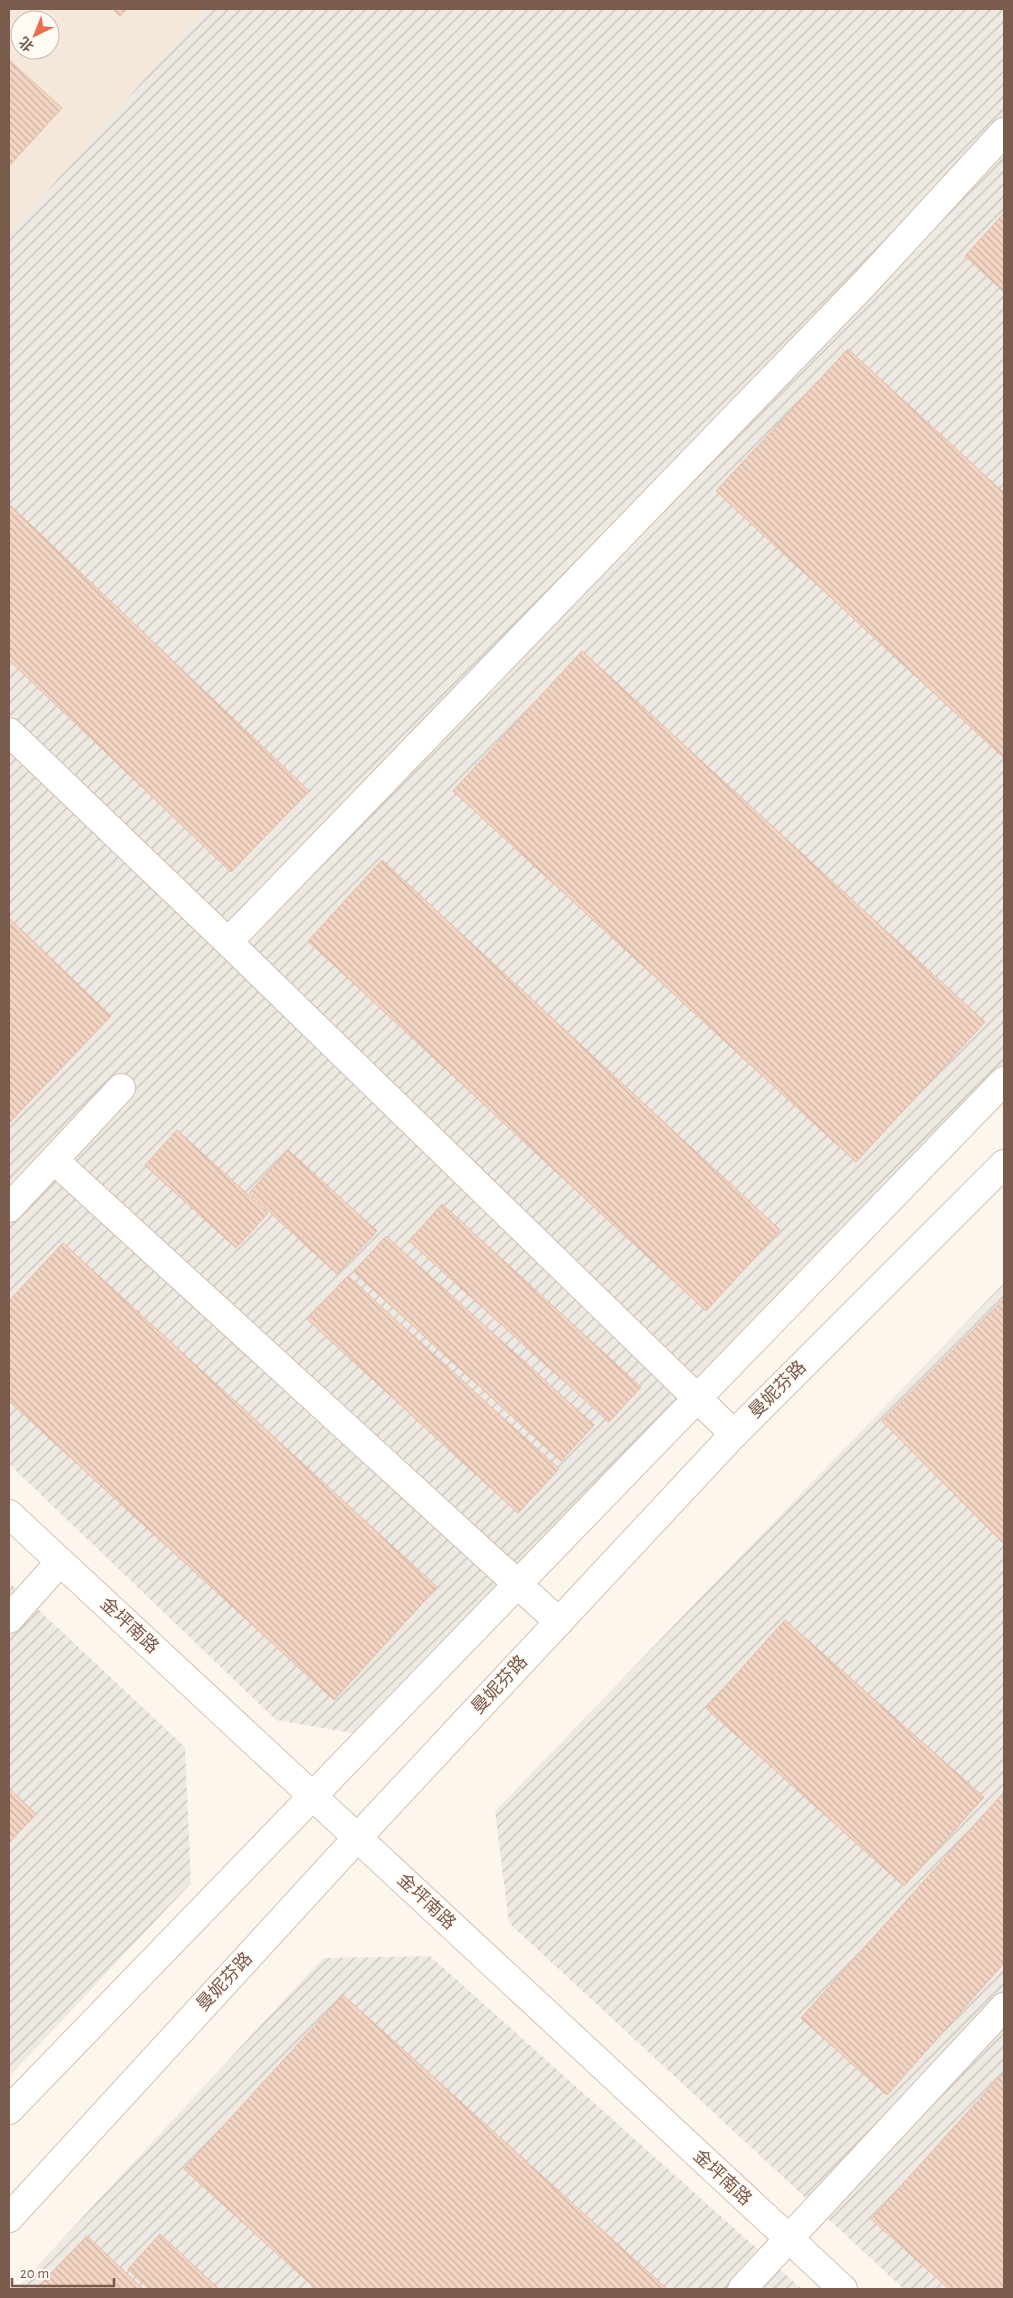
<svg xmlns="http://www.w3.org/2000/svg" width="1013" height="2298" font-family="'Alegreya Sans','Noto Sans SC',sans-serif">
  <defs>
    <pattern id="industrial-furrows" width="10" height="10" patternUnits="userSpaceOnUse" patternTransform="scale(1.25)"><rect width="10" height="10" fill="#efe9e4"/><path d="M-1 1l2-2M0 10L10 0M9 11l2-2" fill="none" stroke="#c7c0bb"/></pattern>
    <pattern id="building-back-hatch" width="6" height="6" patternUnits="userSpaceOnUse" patternTransform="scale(1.25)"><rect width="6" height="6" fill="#f3d5c3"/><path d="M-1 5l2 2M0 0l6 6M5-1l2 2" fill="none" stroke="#cab0a1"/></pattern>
  </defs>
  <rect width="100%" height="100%" fill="#fdf6ec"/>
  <path fill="#f5e8da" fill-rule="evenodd" d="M9,9H205L9,235ZM20,20H50V50H20Z"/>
  <g fill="url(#industrial-furrows)">
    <path d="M205,9H1004V1065L358,1734L276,1720L9,1464V235Z"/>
    <path d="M1004,1283V2289H904L509,1923L495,1811Z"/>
    <path d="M9,1582L185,1747L191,1883L9,2077Z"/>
    <path d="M430,1956L802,2289H16L323,1958Z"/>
  </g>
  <g fill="url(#building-back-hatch)" stroke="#e6bba3">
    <path d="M113,9H127L120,16Z"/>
    <path d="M9,60L62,108L9,166Z"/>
    <path d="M1004,213V292L965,256Z"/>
    <path d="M848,349L1004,493V758L716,491Z"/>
    <path d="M9,504L309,791L231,872L9,660Z"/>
    <path d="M582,651L985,1022L856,1162L453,791Z"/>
    <path d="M382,860L780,1230L706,1311L308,941Z"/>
    <path d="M9,918L111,1016L9,1123Z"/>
    <path d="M177,1130L268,1213L236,1248L145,1165Z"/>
    <path d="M288,1150L377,1231L337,1274L249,1193Z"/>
    <path d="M442,1204L641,1387L609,1422L409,1241Z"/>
    <path d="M386,1236L594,1425L561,1461L354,1272Z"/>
    <path d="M63,1243L437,1587L334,1700L9,1401V1301Z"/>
    <path d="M348,1276L559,1469L518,1513L307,1319Z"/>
    <path d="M1004,1299V1544L882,1421Z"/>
    <path d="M785,1620L984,1797L904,1886L706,1708Z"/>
    <path d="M9,1788L36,1814L9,1843Z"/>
    <path d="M1004,1792V1963L887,2095L801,2018Z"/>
    <path d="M343,1995L667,2289H316L184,2169Z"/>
    <path d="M1004,2072V2289H949L871,2219Z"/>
    <path d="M160,2234L219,2289H149L128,2269Z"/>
    <path d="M87,2236L143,2289H36Z"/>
  </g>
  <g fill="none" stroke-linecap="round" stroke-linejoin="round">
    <defs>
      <g id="street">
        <path d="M9,732L228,942L734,1434"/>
        <path d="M228,942L866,282L1004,132"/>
        <path d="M54,1160L559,1622"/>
        <path d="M9,1208L121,1088"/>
        <path d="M9,1619L60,1562"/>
        <path d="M742,2289L1004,2007"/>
      </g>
      <g id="secondary">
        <path d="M9,1514L843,2289"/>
        <path d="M9,2110L1004,1081"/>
        <path d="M9,2218L357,1838L734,1434L1004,1164"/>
      </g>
    </defs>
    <use href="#street" stroke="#d1beb0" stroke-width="30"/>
    <use href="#secondary" stroke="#d6c0b0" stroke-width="30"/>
    <use href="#street" stroke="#fff" stroke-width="28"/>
    <use href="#secondary" stroke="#fff" stroke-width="28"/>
  </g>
  <g text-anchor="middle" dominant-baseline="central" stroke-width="4" stroke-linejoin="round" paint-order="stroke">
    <g font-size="18" fill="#7a5c4d" stroke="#fffaf3">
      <text transform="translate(778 1390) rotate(-45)">曼妮芬路</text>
      <text transform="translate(129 1626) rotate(43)">金坪南路</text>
      <text transform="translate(500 1685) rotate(-47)">曼妮芬路</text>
      <text transform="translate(426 1902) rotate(43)">金坪南路</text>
      <text transform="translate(225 1982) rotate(-47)">曼妮芬路</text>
      <text transform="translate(722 2178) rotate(43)">金坪南路</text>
    </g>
  </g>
  <rect width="1013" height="2298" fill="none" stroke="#7a5c4d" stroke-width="20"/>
  <g transform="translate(35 35) rotate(223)"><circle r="24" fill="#fffaf3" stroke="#cabbb1"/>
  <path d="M0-4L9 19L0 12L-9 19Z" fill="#e76f51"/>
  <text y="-8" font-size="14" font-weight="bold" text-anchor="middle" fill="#7a5c4d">北</text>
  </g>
  <path d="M12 2278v8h102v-8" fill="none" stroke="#7a5c4d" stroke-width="2.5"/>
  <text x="20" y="2278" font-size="15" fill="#7a5c4d" stroke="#fffaf3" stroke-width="4" paint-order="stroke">20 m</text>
</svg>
